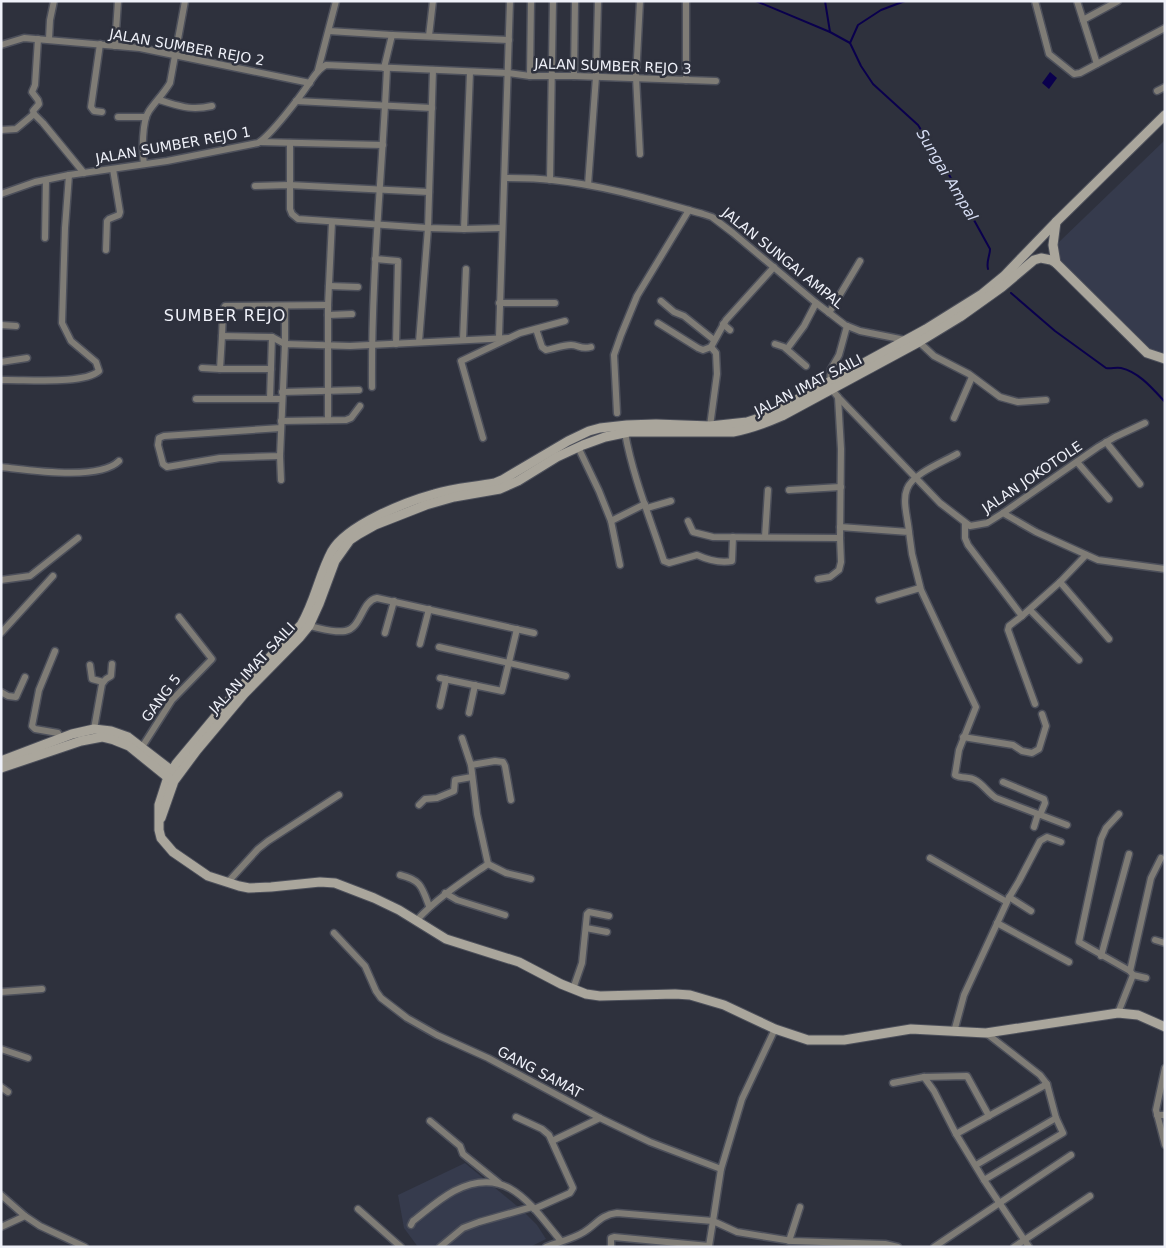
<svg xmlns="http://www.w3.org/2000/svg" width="1166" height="1248" font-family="'DejaVu Sans',sans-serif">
  <rect width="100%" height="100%" fill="#2e313d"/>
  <g fill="#363b4d">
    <path d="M1165,140V353L1161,354L1149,352L1056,259L1058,243Z"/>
    <path d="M465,1163L523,1211L537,1225L546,1239L530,1247H418L404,1228L398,1195Z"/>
  </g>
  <path fill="#0a004d" d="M1050,72L1057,78L1049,89L1042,83Z"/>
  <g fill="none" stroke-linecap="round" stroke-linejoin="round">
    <g stroke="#0a004d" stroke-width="2">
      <path d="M756,1L830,32L850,43"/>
      <path d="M825,1L830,32"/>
      <path d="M905,1L881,10L858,25L850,43L861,66L873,84L918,125L948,173L990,249C990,256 986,261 988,269"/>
      <path d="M1011,293L1055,331L1106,368C1111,369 1116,367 1121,368C1139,372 1153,389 1165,402"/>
    </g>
    <defs>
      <g id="street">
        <path d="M640,1L636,77L640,154"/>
        <path d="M686,1V80"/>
        <path d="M1035,1L1049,54L1074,74L1080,73L1165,28"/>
        <path d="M1077,1L1097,64"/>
        <path d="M1083,20L1118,1"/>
        <path d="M329,31L392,35"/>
        <path d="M429,36L433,1"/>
        <path d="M49,39L50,20L54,1"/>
        <path d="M100,44L91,107L94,111L102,112"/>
        <path d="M1,45L24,38L140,48L310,83"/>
        <path d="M115,46L118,1"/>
        <path d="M384,68L392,35L509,40"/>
        <path d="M318,70L336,1"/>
        <path d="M530,76L531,1"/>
        <path d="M574,76L575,1"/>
        <path d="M1157,91L1165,87"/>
        <path d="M159,100C180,106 190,111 212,106"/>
        <path d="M296,101L432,108"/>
        <path d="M34,114L33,111L39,104L38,100L32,92L35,85L38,39"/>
        <path d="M118,117H146"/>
        <path d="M1,130L16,129L34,114L43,123L84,173"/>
        <path d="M260,142L383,145"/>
        <path d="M290,143V209L292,214L298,219L428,228L464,229L502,228"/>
        <path d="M144,164C142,152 142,121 149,111C156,101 164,93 170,83L185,1"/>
        <path d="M505,178C521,178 536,178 552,180C603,185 653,200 703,214L712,217L733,233L815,302L845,325L860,331L905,340"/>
        <path d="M550,180L553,1"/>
        <path d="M588,185L596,77L598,1"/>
        <path d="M255,186L289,185L429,192"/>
        <path d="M1,194L35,182L69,175L167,161L258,143C271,135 300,97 310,82C315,75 318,69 326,65L508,73L530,76H574L716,81"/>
        <path d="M464,229L470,72"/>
        <path d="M45,238L46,180"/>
        <path d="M106,250L107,221L109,219L119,215L120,212L113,169"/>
        <path d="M375,259L398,261L396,344"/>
        <path d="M329,286L358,287"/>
        <path d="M661,301L674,312L684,316L714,340"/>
        <path d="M499,303H555"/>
        <path d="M829,313L860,261"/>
        <path d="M328,315L352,314"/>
        <path d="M658,323L698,348L703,350L711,347"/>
        <path d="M723,324L730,330"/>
        <path d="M1,325L16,326"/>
        <path d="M536,329L542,347L546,350C554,349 562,345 571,345C579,345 581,350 591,347"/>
        <path d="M222,336L223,310L225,306L328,305"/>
        <path d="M499,337L510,1"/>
        <path d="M463,339L466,269"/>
        <path d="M419,342L428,228L433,70"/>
        <path d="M915,342H919L934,356L969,374L1000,397L1018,402L1046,400"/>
        <path d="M285,344V306"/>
        <path d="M775,344L784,347L806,366"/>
        <path d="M711,347L726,320L774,267"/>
        <path d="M787,349L804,326L816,303"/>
        <path d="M1,362L27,358"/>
        <path d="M202,368L220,369"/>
        <path d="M271,369H220L222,336L272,337L285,344"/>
        <path d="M1,380C24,379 83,385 99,371L96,362L71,341L62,323L65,228L69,175"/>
        <path d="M830,381L831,369L839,355L847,326"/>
        <path d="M829,386L838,397L940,503L970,526L987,523L1003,513L1098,447L1115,437L1145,423"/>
        <path d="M372,387C371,280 382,175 387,68"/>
        <path d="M282,392L359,390"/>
        <path d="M270,398L272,337"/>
        <path d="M196,399H282"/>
        <path d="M617,413L614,355L621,335L637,296L689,210"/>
        <path d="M954,418L972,377"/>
        <path d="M328,420V305L332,222"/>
        <path d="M281,421L346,420L351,418L360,406"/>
        <path d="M710,426L717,374L716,353L711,347"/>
        <path d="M281,428L164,436L159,438L158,445L163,464L167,467L220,458L280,456L285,344L350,346L509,338"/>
        <path d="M625,433C633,477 650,518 664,561L669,563L697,555C708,560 721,563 732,561L733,537"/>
        <path d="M483,438L461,361L520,333L565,321"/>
        <path d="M1106,442L1140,484"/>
        <path d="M578,447L599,491L611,521L645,504"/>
        <path d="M280,456L281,480"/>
        <path d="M1077,462L1109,499"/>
        <path d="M1,467C29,470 99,481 119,461"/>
        <path d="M789,490L841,487"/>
        <path d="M647,508L671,501"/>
        <path d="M1003,513L1036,532L1098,560L1165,569"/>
        <path d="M611,521L620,565"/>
        <path d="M688,521L693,532L713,537L840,538L841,449L838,397"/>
        <path d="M965,524V538L968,545L1022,616L1060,582L1086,555"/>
        <path d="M840,527L909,532L912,554L921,590L976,707L959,750L955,775C961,779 969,776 975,780C983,784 988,793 996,798L1067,825"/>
        <path d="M909,532C908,519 902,501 907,489C912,474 943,462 957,454"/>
        <path d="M765,537L768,490"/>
        <path d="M818,579L830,577L839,570L841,562L840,538"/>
        <path d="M1,580L30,576L78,538"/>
        <path d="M1060,582L1109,639"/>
        <path d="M879,600L920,588"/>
        <path d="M1030,610L1079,660"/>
        <path d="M1022,616L1009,626L1008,630L1035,704"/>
        <path d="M309,626C320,628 334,633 345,631C362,628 361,601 377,598L534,633"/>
        <path d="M1,633L53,576"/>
        <path d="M385,633L394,601"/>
        <path d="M420,644L429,609"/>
        <path d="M439,647L566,676"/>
        <path d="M55,651L39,690L32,726L35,729L58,733L61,739"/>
        <path d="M90,665L92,679L103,682"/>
        <path d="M440,678L502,691L517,629"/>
        <path d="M1,692L8,696L16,697L25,677"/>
        <path d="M440,706L446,679"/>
        <path d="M469,713L475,685"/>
        <path d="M94,729L102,684L106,679L111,676L112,664"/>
        <path d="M963,737L1013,745L1022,751L1032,753L1039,749L1046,726L1042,714"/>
        <path d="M462,738L471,765L477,814L488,864"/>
        <path d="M142,747L172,700L212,659L179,617"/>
        <path d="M471,765L495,761L503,762L505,766L511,800"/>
        <path d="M1003,782L1044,799L1045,803L1040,815"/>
        <path d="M419,805L425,799L437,798L454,791L455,780L472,777"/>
        <path d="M1119,814L1106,828L1101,839L1079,942L1130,971"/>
        <path d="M1034,827L1038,814"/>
        <path d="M930,858L1007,902L964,995L954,1032"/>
        <path d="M400,875C421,880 422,887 429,906"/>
        <path d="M228,882L258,849L268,841L339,795"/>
        <path d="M445,893L457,900L505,915"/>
        <path d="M1009,897L1031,911"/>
        <path d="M1007,901L1019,881L1040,841L1047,837L1061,842"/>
        <path d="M416,921C437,898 462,882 488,864L506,873L531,879"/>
        <path d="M997,923L1069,962"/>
        <path d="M586,928L607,932"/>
        <path d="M334,933L365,966L376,991L381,998L407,1018L437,1035L488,1058L600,1118L650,1142L721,1169"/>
        <path d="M1155,940L1165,943"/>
        <path d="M1101,956L1129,854"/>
        <path d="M1133,975L1146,978"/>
        <path d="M573,989L582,963L587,914L589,912L609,916"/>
        <path d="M1,992L42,989"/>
        <path d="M1118,1013L1133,975L1130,971L1151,878L1161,858"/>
        <path d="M986,1033L1040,1075L1047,1084L956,1134L984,1180L1029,1247"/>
        <path d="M1,1049L28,1058"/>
        <path d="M1165,1068L1156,1110L1165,1145"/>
        <path d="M924,1077L934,1091L956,1134"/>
        <path d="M893,1083L924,1077L967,1076L989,1116"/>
        <path d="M1,1087L8,1092"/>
        <path d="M1157,1115H1165"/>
        <path d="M516,1117L542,1129L549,1135L573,1188L570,1193L534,1209"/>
        <path d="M430,1121L460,1146L463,1154L499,1183"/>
        <path d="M552,1141L600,1118"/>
        <path d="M976,1165L1056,1118"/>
        <path d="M984,1180L1063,1133L1056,1118L1047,1084"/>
        <path d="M1,1195L25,1216L40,1226L85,1247"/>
        <path d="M358,1209L401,1247"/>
        <path d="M411,1225L413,1221C426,1211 439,1199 454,1191C507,1164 530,1204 561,1241"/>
        <path d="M1,1227L25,1216"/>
        <path d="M789,1241L800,1207"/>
        <path d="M440,1247L463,1228L479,1222L532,1207"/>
        <path d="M546,1247C558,1242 573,1239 584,1232C597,1224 600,1215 617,1213L713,1221L721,1169L742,1099L775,1029"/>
        <path d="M611,1247V1238L614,1237L709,1246L713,1221L737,1232L792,1241L885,1244L898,1247"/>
        <path d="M934,1247L1071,1155"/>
        <path d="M1014,1247L1090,1196"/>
      </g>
      <g id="secondary">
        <path d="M1165,115L1056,222L1004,276L982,294L926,329L787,405L756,419L747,422L710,426L656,424L627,425L600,428L589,431L568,441L502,480L495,483C474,487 454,488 434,494C405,502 347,525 332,551C319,575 315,602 301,625L236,692L176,764L168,777L159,805V830L161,838L173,852L208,876L239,886L249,888L271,887L320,882L335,883L374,898L399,910L446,939L519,962L561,984L586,994L600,996L675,994L690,995L724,1005L775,1029L808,1040H844L911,1029L986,1033L1118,1013L1138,1015L1165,1027"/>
        <path d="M1056,222L1053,245L1056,263"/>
        <path d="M1,761L72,734L94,729L111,731L128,737L176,774"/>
        <path d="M1,768L81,741L102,737L114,740L129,746L171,780"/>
        <path d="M161,818L174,781L197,750L244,694L300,637L309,626L319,604L335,561L350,540L359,534L375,525L426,505L454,497L500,489L518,481L557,457L583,445L605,437L629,432H733C750,429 766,423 782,416L919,342L960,317L1002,287L1034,260L1041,258L1051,260L1056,263L1147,353L1165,359"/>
      </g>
    </defs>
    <use href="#street" stroke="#4d505b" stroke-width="9"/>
    <use href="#secondary" stroke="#4d505b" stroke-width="11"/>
    <use href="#street" stroke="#7f7c76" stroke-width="6"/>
    <use href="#secondary" stroke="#aaa69c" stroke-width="9"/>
  </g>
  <g text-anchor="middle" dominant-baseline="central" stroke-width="5" stroke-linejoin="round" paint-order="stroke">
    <g font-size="14" fill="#eff1f9" stroke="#2e313d">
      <text transform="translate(187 47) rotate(10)">JALAN SUMBER REJO 2</text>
      <text transform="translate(613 66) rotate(2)">JALAN SUMBER REJO 3</text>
      <text transform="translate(173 145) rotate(-10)">JALAN SUMBER REJO 1</text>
      <text transform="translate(783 258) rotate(39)">JALAN SUNGAI AMPAL</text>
      <text transform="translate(808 385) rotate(-27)">JALAN IMAT SAILI</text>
      <text transform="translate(1032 477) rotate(-34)">JALAN JOKOTOLE</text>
      <text transform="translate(252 668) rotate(-47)">JALAN IMAT SAILI</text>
      <text transform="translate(161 698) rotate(-53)">GANG 5</text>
      <text transform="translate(540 1072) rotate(28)">GANG SAMAT</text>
    </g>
    <g font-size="15" font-style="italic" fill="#d6ddf3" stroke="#2e313d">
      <text transform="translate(947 175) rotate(59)">Sungai Ampal</text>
    </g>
    <g font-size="16" letter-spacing="1" fill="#eff1f9" stroke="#2e313d">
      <text x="225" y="315">SUMBER REJO</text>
    </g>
  </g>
  <rect width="1166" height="1248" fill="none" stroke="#eff1f9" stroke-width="5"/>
</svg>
